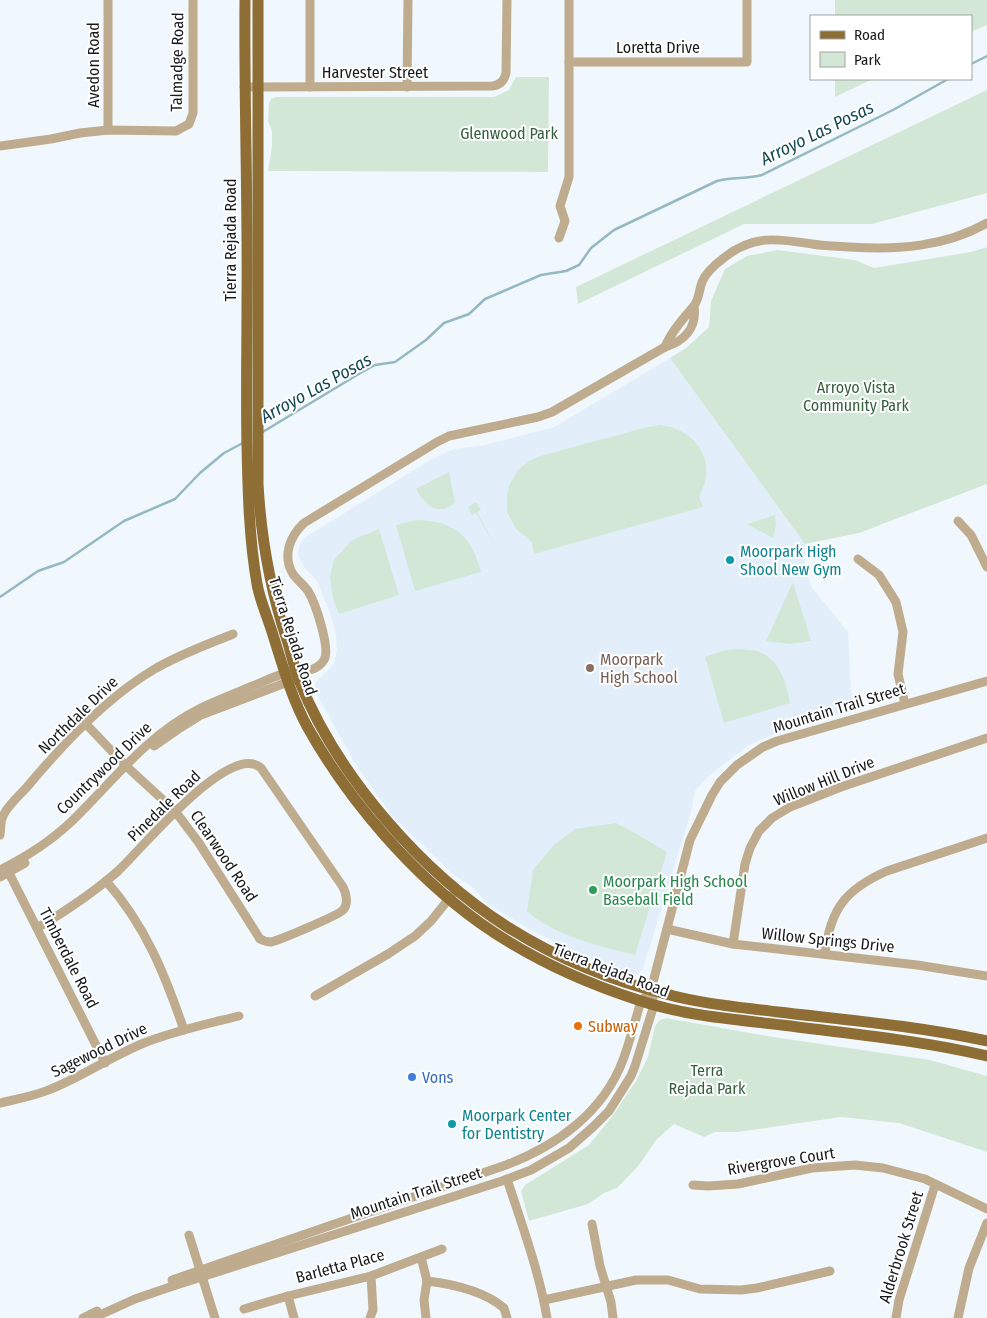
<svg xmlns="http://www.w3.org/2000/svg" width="987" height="1318" font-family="'Fira Sans Condensed',sans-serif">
  <rect width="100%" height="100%" fill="#f1f8fd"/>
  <path fill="#e2effa" d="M670,358L805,544V568L812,588L848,632L851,690L856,709L770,736L749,745L710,775L695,791L691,812L644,966L640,973L627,975L588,959L529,929L486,903L475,889L454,875L392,816L354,762L316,693L315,683L334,664L337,651L336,634L331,616L317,581L304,567L298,556L299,546L304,538L430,460L454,449L485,445L554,427Z"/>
  <g fill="#d3e7d6">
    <path d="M835,0H987V25L971,32V16H835Z"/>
    <path d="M516,77H549L548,172L268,171L272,147V131L268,121L269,104L271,99L276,97H494L509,90Z"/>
    <path d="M835,79H873L835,97Z"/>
    <path d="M987,90V193L872,224H744L578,304L576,287Z"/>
    <path d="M987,247V484L859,533L805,544L670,358L686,348L709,327L711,301L725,269L747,256L778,250L855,260L874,268L971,252Z"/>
    <path d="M660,425C696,429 719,462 699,496L703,507L534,554L532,542L516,529L507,512V495L509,486L518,470L527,462L540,456L648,427Z"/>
    <path d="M449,472L455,502C439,518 425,505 416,489Z"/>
    <path d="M476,502L481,510L477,512L498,551L476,513L472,515L468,507Z"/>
    <path d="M775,515L776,525L773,538L747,524Z"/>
    <path d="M416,520C454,521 471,535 481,572L415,591L396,525Z"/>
    <path d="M379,529L399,595L339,614L333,599L330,577L334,560L352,540Z"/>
    <path d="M793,582L811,641L790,644L766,641Z"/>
    <path d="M740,649C745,650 752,650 757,651C780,659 786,682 790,703L724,723L705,657L725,650Z"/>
    <path d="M616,823L635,833L667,852L635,955C599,946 555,936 527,911L533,870L554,845L575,829Z"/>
    <path d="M666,1018L773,1037L930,1060L987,1076V1152L899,1123L841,1117L738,1132H715L704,1137L674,1124L657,1139L639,1165L617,1188L604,1193L588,1204L529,1221L521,1191L525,1185L589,1145L611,1118L636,1081L648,1057L655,1026L660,1020Z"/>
  </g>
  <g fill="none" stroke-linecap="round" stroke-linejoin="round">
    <g stroke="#95b9c1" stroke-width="2.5">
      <path d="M971,64L987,56"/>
      <path d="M261,433L357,375L375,365L395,362L426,340L444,323L469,314L485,299L541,275L566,271L579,265L591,248L614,230L717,181C732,177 747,179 762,175L893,110L948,79"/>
      <path d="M0,597L38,571L64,562L124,521L175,499L200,473L224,453L243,443"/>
    </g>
    <g stroke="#bfac8f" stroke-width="9">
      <path d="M310,0V87"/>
      <path d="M569,62H747V0"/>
      <path d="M244,87L493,86C501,84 504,81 506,73L507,0"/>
      <path d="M407,87L408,0"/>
      <path d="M108,130V0"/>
      <path d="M0,146L51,139L80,133L108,130L176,131L189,124L193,113V0"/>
      <path d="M559,238L565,221L560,206L569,177V0"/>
      <path d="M665,347C671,332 683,319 693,307C699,301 699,290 702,282C706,272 717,263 725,257C754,234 779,239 812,244C824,246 838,246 850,247C897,250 945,247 987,223"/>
      <path d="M958,521L971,535L987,567"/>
      <path d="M858,559L879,575L896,602L903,632L898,674L905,704"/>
      <path d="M154,746L177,730L201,715L293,680"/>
      <path d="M0,835C1,829 0,822 3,816C8,805 19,796 27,787C62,745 106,698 153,670C178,655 206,645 233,634"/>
      <path d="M7,869L105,1063"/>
      <path d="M0,870C26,857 51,841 72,821C113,781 147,735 199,709C217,700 236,693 255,685C265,681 276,675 287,673C300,671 316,673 324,660C331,649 315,602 308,591C304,585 297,580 293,574C282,556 290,536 304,523L437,442L449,436L538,417L552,412L665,347C684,341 697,328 694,307"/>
      <path d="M0,877L25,863"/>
      <path d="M106,881C146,926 165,975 184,1030"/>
      <path d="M37,928C66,911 93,893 118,871C140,851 230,740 261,768L343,887C346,893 349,904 343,910C339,915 280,940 271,942C267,942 264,941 260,939L199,843L175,811L125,765L86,724"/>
      <path d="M667,929L733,944L917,965L987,976"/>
      <path d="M733,944L745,864L750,848L759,831L772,818L790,807L841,787L987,738"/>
      <path d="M825,954C830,909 846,889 887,871L987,838"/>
      <path d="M315,996L388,954L415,936L431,921L452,895"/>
      <path d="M0,1103C17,1099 35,1096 51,1089C83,1076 112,1056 144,1043C174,1031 207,1024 239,1016"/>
      <path d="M507,1179C522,1225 539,1271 547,1318"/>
      <path d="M693,1185L708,1186L738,1184L812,1168L855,1165L883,1168L925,1179L987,1209"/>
      <path d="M592,1224L600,1266L611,1302L613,1318"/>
      <path d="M189,1235L215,1318"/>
      <path d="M421,1257L427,1281"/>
      <path d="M172,1280L506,1165C556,1146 603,1113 623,1060C630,1041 635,1021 641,1001L644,998"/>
      <path d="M427,1281C452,1284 484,1291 504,1308L507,1318"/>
      <path d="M288,1296L294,1318"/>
      <path d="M544,1300L636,1280H668L700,1289L741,1290L757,1288L830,1271"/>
      <path d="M244,1309L288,1296L371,1276L442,1249"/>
      <path d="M83,1318L97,1311"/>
      <path d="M93,1318L135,1299L170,1287L502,1181L531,1170L569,1148L593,1127L609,1111L631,1076L635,1066L654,1005L651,990L690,840L712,795L720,782L737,765L763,747L777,741L987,681"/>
      <path d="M370,1318L373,1310L371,1276"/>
      <path d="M426,1318L424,1300L427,1281"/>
      <path d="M896,1318L899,1300L935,1185"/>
      <path d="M958,1318L969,1268L987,1223"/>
    </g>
    <g stroke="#8e6e34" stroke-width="11">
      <path d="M245,0C244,100 248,200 247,300C247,348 246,397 247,446C248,492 249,538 257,584C260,601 268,618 273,635C283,667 292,699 308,728C349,801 412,874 480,923C528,957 582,982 638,1000C685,1016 733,1019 782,1025C851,1034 919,1040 987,1056"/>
      <path d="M258,0V484C261,538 270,589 287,640C291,653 294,667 299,680C337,776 422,873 509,928C557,958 612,981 666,994C702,1004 740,1007 778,1012C847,1020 918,1026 987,1041"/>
    </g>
  </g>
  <g fill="#0f9aa8" stroke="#fff" stroke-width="2">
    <circle cx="730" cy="560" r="5"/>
    <circle cx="452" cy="1124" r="5"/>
  </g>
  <circle fill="#8d6e63" stroke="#fff" stroke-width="2" cx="590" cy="668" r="5"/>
  <circle fill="#2e9e5b" stroke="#fff" stroke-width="2" cx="593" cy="890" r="5"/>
  <circle fill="#e8710a" stroke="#fff" stroke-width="2" cx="578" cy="1026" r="5"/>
  <circle fill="#3f7fe0" stroke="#fff" stroke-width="2" cx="412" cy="1077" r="5"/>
  <g text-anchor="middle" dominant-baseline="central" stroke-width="4" stroke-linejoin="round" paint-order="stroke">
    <g font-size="16" fill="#171a1c" stroke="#fff">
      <text x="658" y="47">Loretta Drive</text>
      <text transform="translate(177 62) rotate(-89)">Talmadge Road</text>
      <text transform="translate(93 65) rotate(-90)">Avedon Road</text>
      <text x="375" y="72">Harvester Street</text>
      <text transform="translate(230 240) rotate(-90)">Tierra Rejada Road</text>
      <text transform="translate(293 636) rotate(72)">Tierra Rejada Road</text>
      <text transform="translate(839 708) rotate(-17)">Mountain Trail Street</text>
      <text transform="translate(78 715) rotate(-44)">Northdale Drive</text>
      <text transform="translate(104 768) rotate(-44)">Countrywood Drive</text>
      <text transform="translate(824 781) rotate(-22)">Willow Hill Drive</text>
      <text transform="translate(164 806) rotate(-44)">Pinedale Road</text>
      <text transform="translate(224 856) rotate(56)">Clearwood Road</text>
      <text transform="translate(828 940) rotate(6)">Willow Springs Drive</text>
      <text transform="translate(69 958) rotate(63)">Timberdale Road</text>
      <text transform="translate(611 970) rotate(21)">Tierra Rejada Road</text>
      <text transform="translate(99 1050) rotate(-26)">Sagewood Drive</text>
      <text transform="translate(781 1161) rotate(-9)">Rivergrove Court</text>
      <text transform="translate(416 1193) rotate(-18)">Mountain Trail Street</text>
      <text transform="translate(901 1247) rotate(-73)">Alderbrook Street</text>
      <text transform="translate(340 1266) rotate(-15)">Barletta Place</text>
    </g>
    <g font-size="16" fill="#355f3e" stroke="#fff">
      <text x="509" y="133">Glenwood Park</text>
      <text x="856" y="387">Arroyo Vista<tspan x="856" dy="18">Community Park</tspan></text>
      <text x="707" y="1070">Terra<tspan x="707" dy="18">Rejada Park</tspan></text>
    </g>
    <g font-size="16" fill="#0d838f" stroke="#fff" text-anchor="start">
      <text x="740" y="551">Moorpark High<tspan x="740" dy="18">Shool New Gym</tspan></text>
      <text x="462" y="1115">Moorpark Center<tspan x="462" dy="18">for Dentistry</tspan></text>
    </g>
    <g font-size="16" fill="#785e54" stroke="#fff" text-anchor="start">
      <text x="600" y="659">Moorpark<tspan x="600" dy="18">High School</tspan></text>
    </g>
    <g font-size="16" fill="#27864d" stroke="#fff" text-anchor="start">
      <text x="603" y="881">Moorpark High School<tspan x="603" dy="18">Baseball Field</tspan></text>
    </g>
    <g font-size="16" fill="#c56008" stroke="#fff" text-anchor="start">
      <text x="588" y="1026">Subway</text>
    </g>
    <g font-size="16" fill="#366cbe" stroke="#fff" text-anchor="start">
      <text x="422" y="1077">Vons</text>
    </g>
    <g font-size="18" font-style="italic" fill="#144954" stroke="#fff">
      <text transform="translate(817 133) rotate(-26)">Arroyo Las Posas</text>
      <text transform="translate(316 388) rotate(-29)">Arroyo Las Posas</text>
    </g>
  </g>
  <rect x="810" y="15" width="162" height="65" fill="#ffffff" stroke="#a2a3a4"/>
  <rect x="820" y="31" width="25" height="8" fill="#8e6e34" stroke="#a2a3a4"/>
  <text x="854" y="40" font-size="15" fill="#171a1c">Road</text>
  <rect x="820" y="52" width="25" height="15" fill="#d3e7d6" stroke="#a2a3a4"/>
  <text x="854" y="65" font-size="15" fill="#171a1c">Park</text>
</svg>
